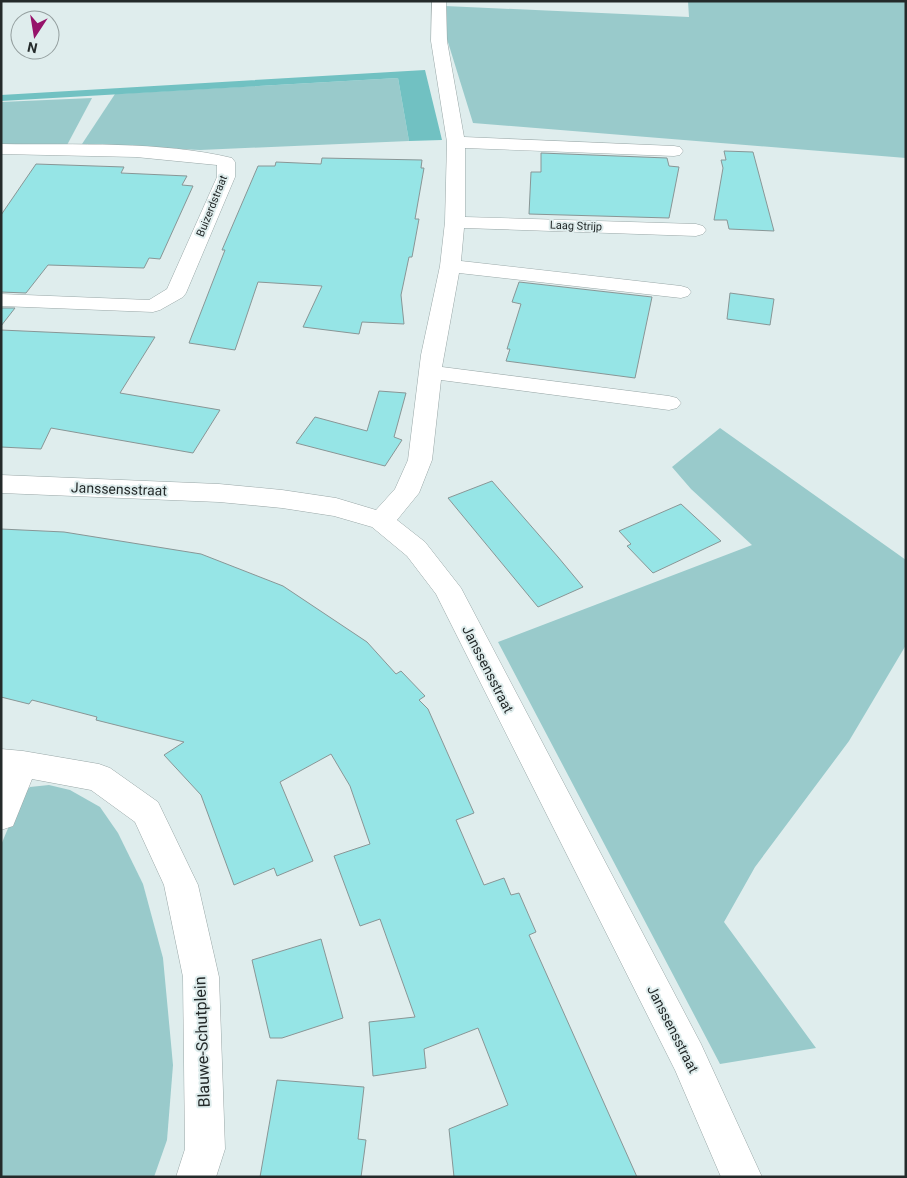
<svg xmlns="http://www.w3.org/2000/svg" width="907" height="1178" font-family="Roboto,sans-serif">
  <rect width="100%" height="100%" fill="#dfeded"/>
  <g fill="#99cacb">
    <path d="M688,1H906V158L473,123L447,39L445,6L689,17Z"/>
    <path d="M398,78L409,141L200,150L82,144L115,94Z"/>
    <path d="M92,98L66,147L1,144V102Z"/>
    <path d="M720,428L906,560V645L849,741L755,867L724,922L816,1048L720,1064L498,642L752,545L691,489L672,467Z"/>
    <path d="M49,785L70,790L100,807L118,833L143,884L163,958L173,1065L167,1140L154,1177H1V845L22,795L30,787Z"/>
  </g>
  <path fill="#71c1c2" d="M425,70L442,140L409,141L398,78L1,101V95Z"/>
  <g fill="#96e5e6" stroke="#899696">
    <path d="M724,151L753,152L774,231L729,229L727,220H714L723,168L721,160H726Z"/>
    <path d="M541,153L667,158L669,166L679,167L669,218L529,214L531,172H541Z"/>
    <path d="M322,158L422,160L421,168H424L415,219H419L412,257H409L401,295L404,324L362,322L359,334L303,327L322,286L258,282L235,350L189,343L225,250H222L258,166H275L276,162L321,164Z"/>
    <path d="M36,164L124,167L121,173L187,176L182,185L193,186L160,259L149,258L144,268L48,265L26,293L1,292V215Z"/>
    <path d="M519,282L652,297L635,378L506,361L510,349H507L521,304L512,302Z"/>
    <path d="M730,293L774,299L770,325L727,319Z"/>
    <path d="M1,308H15L1,326Z"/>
    <path d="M1,330L155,337L120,393L220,410L193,453L51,428L41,449L1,447Z"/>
    <path d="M379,391L406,393L394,437L402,440L385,466L296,443L315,417L367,431Z"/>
    <path d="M492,481L558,557L583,587L538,607L448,498Z"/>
    <path d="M681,504L721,541L653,573L627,546L631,544L619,531Z"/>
    <path d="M1,529L64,532L201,554L283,586L367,642L396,674L401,671L425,696L419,700L428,709L474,813L456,820L484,885L504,878L511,895L519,893L536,932L529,935L637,1177H454L449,1129L508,1105L478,1028L424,1049L426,1068L373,1076L369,1022L415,1017L380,919L360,926L334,856L370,844L350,786L331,754L280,782L313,861L277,876L274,868L234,885L201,795L164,755L184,742L96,720L97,717L32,700L29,704L1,697Z"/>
    <path d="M321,939L343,1018L282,1038H270L252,960Z"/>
    <path d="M277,1080L364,1087L358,1139L366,1140L361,1177H260Z"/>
  </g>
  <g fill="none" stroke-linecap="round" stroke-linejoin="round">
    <defs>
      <g id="minor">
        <path d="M432,1H446L447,41L464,137L674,146L680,147L683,151L680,155L674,156L465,148V217L696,224L703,226L706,230L703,234L696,236L464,228L461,261L681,286L688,288L691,292L688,296L681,298L459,273L442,367L669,396L677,398L681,403L677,408L669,410L441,380L432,460L419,493L397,520L425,542L461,588L701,1044L762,1177H721L675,1070L436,594L407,556L372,527L334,516L282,508L219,502L1,493V475L219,484L282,490L336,498L376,510L395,489L408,460L421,355L440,266L445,222L447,142L431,41Z"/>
        <path d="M1,144C74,145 162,141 232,158L235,162V177L186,293L183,297L160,310L153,312L1,306V294L149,300L167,289L217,177V165L136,157L1,154Z"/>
        <path d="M1,749L23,751L99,764L110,768L158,802L198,885L219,977L225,1149L216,1177H176L185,1149L183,977L164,885L135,822L91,790L32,779L13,826L1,830Z"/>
      </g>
    </defs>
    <use href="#minor" stroke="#99a7a7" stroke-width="1"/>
    <use href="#minor" fill="#fff" fill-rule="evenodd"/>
  </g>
  <g text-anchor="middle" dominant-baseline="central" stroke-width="4" stroke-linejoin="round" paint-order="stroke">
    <g font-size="11" fill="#242a2a" stroke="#dfeded">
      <text transform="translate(212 206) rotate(-68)">Buizerdstraat</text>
      <text transform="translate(576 226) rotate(2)">Laag Strijp</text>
    </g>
    <g font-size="14" fill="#242a2a" stroke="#dfeded">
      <text transform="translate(119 489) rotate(2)">Janssensstraat</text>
      <text transform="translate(488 669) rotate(63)">Janssensstraat</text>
      <text transform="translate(673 1029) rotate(63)">Janssensstraat</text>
    </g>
    <g font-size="16" fill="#242a2a" stroke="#dfeded">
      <text transform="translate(202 1042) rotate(-92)">Blauwe-Schutplein</text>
    </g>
  </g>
  <rect width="907" height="1178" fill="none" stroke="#242a2a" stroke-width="5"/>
  <g transform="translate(35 35) rotate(192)"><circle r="24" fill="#dfeded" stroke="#949f9f"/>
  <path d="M0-4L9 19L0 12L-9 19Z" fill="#96136a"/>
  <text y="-8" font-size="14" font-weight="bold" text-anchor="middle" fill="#242a2a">N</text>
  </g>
</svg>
